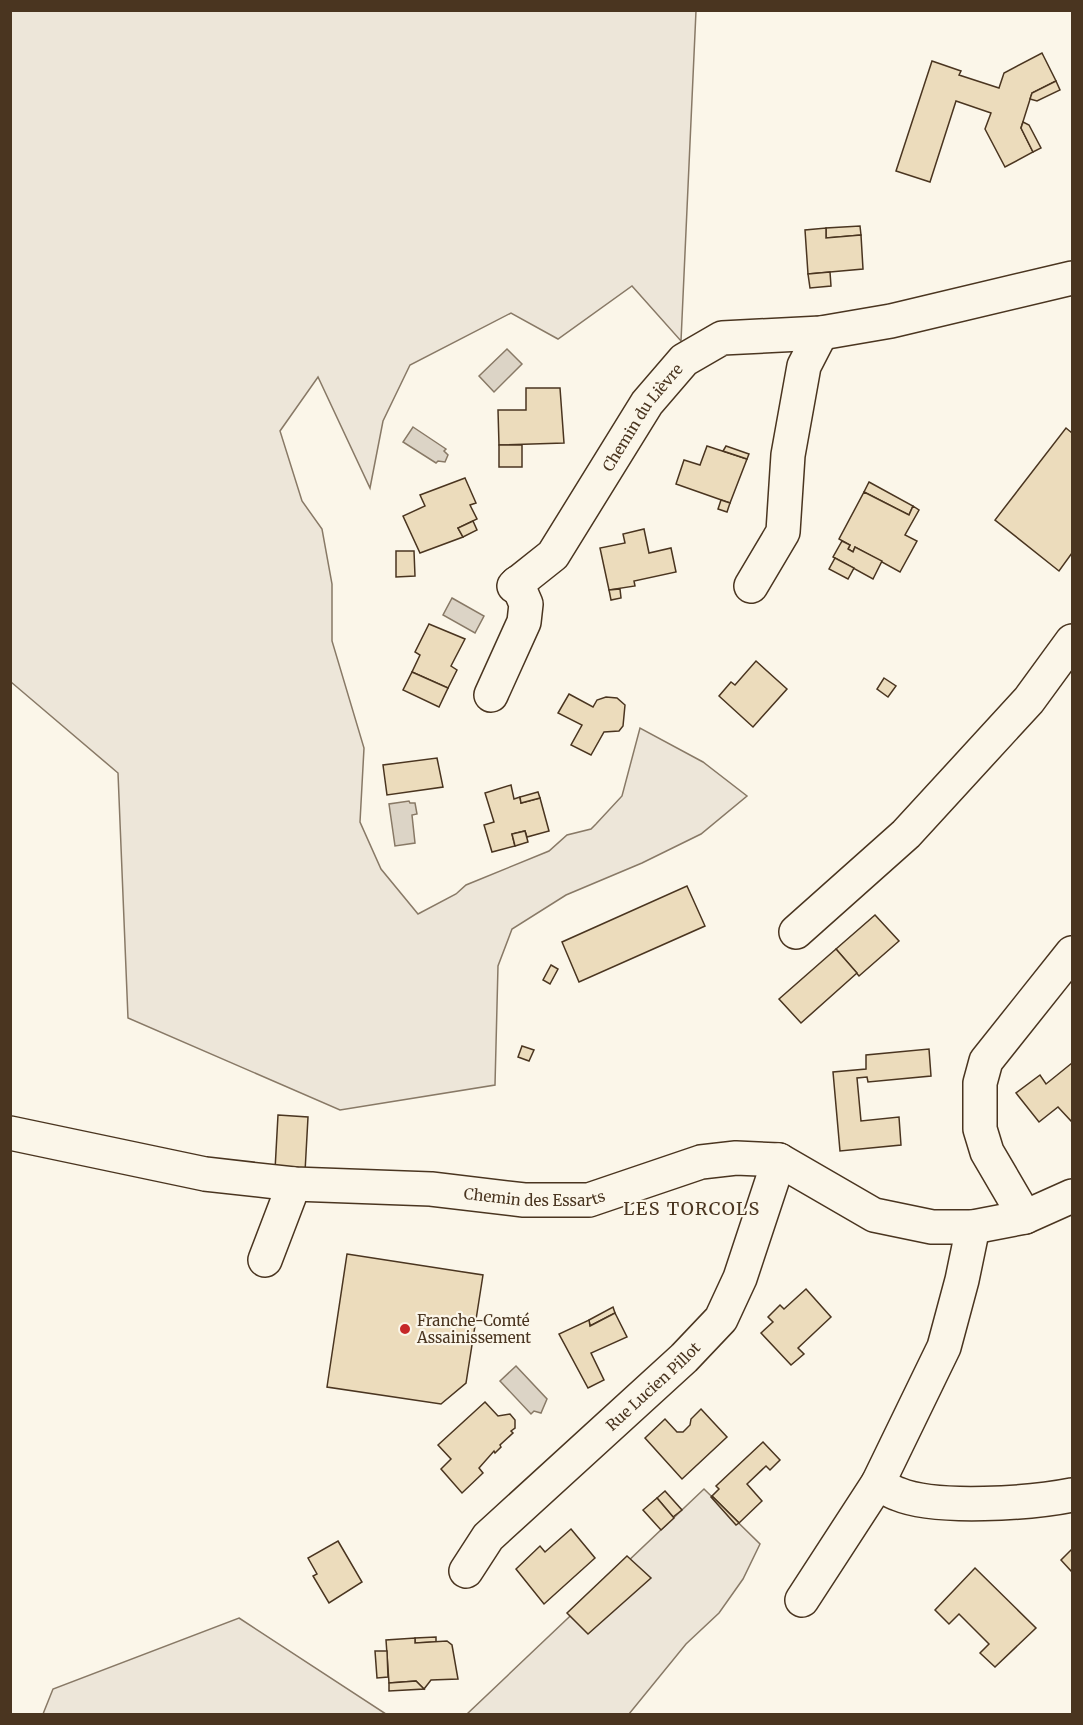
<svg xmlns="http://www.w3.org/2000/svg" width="1083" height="1725" font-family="Merriweather,serif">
  <rect width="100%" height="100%" fill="#fbf6e9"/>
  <g fill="#ede6d9" stroke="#887966" stroke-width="1.5">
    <path d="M11,10L696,11L681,341L632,286L558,339L511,313L410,365L383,421L370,488L318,377L280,431L302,501L322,529L332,584V641L364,748L360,822L381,869L418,914L456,894L466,885L549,851L567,835L591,829L596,824L622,796L640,728L703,762L747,796L701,834L642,863L566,895L512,929L498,966L495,1085L340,1110L128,1018L118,773L11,682Z"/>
    <path d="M704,1489L760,1544L743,1579L719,1613L686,1644L629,1714H467Z"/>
    <path d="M239,1618L386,1714H43L53,1689Z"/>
  </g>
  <g fill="#dcd4c6" stroke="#887966" stroke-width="1.5">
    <path d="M507,349L522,364L494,392L479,376Z"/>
    <path d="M413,427L446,449L444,451L448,455L445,462L438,461L436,463L403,442Z"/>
    <path d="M452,598L484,616L475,633L443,615Z"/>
    <path d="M409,801L410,803H415L417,814L412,815L415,843L395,846L389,804Z"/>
    <path d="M516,1366L547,1399L541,1413L534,1411L531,1414L500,1381Z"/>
  </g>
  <g fill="#ecdcbc" stroke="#4a3520" stroke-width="1.5">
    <path d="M1042,53L1056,81L1032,93L1021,128L1033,152L1005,167L985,129L991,113L956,101L930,182L896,171L932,61L961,71L959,75L999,88L1004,73Z"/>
    <path d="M1056,81L1060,90L1037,101L1030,99L1032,93Z"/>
    <path d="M1023,122L1029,125L1041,148L1033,152L1021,128Z"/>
    <path d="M860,226L861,235L826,238V228Z"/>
    <path d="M826,228V238L861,235L863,269L808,274L805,230Z"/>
    <path d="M830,272L831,286L810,288L808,274Z"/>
    <path d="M526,388H560L564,443L499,445L498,410H526Z"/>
    <path d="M1066,428L1072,433V553L1059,571L995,520Z"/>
    <rect x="499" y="445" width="23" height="22"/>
    <path d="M707,446L747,459L730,503L676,484L684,460L700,465Z"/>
    <path d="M726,446L749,454L747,459L723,451Z"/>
    <path d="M465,478L476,503L470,505L477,519L458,528L463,537L420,553L403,516L425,506L420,495Z"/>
    <path d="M869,482L913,506L909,515L864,492Z"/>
    <path d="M864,492L909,515L913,506L919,510L905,535L917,541L900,572L855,547L853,552L848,549L850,545L839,539Z"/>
    <path d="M721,500L730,503L727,512L718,509Z"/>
    <path d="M473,521L477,530L463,537L458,528Z"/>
    <path d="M644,529L649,553L671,548L676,572L634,581L635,586L609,590L600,548L625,543L623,534Z"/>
    <path d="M842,541L850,545L848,549L853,552L855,547L882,561L873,579L833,557Z"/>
    <path d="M396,551H414L415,576L396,577Z"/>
    <path d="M835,558L854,568L848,579L829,569Z"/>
    <path d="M620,589L621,598L611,600L609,590Z"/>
    <path d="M429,624L465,639L451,666L457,670L448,688L412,672L420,655L415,652Z"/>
    <path d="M756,661L787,689L753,727L719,696L731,682L735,685Z"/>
    <path d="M412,672L448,688L439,707L403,690Z"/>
    <path d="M884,678L896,686L888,697L877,689Z"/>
    <path d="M569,694L593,707L597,700L606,697L617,698L625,705L623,726L619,731L604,732L591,755L571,745L582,725L558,713Z"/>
    <path d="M437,758L443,787L387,795L383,765Z"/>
    <path d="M511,785L514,799L520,797L521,803L540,798L549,831L527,837L525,831L512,834L515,846L492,852L484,825L494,822L485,793Z"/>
    <path d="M538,792L540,798L521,803L520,797Z"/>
    <path d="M525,831L528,842L515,846L512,834Z"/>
    <path d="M687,886L705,926L579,982L562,942Z"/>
    <path d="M875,915L899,941L859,976L836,949Z"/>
    <path d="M836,949L857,973L801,1023L779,999Z"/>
    <path d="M551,965L558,969L550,984L543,980Z"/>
    <path d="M522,1046L534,1050L529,1061L518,1057Z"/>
    <path d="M929,1049L931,1076L868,1082L867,1077L857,1078L861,1121L899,1117L901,1145L840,1151L833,1072L866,1069V1055Z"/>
    <path d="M1072,1063V1122L1058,1107L1039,1122L1016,1093L1040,1075L1046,1084Z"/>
    <path d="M278,1115L308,1117L305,1172L275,1170Z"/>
    <path d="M347,1254L483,1275L466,1383L441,1404L327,1387Z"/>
    <path d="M806,1289L831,1317L798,1348L804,1354L791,1365L761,1333L773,1322L768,1317L780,1305L784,1309Z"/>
    <path d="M613,1307L615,1313L590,1326L589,1320Z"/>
    <path d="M615,1313L627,1337L591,1353L604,1380L588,1388L559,1334L589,1320L590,1326Z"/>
    <path d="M485,1402L498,1416L510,1414L515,1420V1428L511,1431L513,1433L500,1445L501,1447L495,1453L494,1451L479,1468L483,1473L462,1493L441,1469L451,1459L438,1445Z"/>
    <path d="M701,1409L727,1437L682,1479L645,1438L665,1419L677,1432H683L690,1425L691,1419Z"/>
    <path d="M763,1442L780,1460L770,1470L766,1466L747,1484L762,1501L739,1523L712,1496L719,1489L716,1486Z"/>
    <path d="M665,1491L682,1510L673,1517L657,1498Z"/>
    <path d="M712,1496L739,1523L736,1525L711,1497Z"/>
    <path d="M657,1498L674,1518L661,1530L643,1510Z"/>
    <path d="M571,1529L595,1558L544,1604L516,1569L540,1546L545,1552Z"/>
    <path d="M338,1541L362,1582L329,1603L313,1576L317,1574L308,1558Z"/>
    <path d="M1072,1549V1572L1061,1560Z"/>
    <path d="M627,1556L651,1578L588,1634L567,1613Z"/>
    <path d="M975,1568L1036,1628L995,1667L980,1653L989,1644L959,1614L949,1624L935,1610Z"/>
    <path d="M436,1637V1642L415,1643V1638Z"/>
    <path d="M415,1638V1643L447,1641L452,1645L458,1679L431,1680L424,1689L416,1681L389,1683L386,1640Z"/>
    <path d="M375,1651H387L388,1677L377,1678Z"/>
    <path d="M416,1681L424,1689L389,1691V1683Z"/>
  </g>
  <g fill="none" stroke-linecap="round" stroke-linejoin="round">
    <defs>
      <g id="minor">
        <path id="s1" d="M514,586L553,555L647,403L684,360L722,338L821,333L891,321L1072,278"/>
        <path d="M751,586L783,532L788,455L804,366L821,333"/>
        <path d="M491,695L524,622L526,604L517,583"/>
        <path d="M796,932L906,834L1029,700L1072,641"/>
        <path id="s2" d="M10,1133L205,1174L294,1184L431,1189L524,1200H589L701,1162L736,1158L779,1160L874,1215L932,1227H973L1025,1217L1072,1196"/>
        <path d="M1025,1217L987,1152L980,1129V1083L986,1061L1072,953"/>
        <path d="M265,1260L294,1184"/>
        <path d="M878,1483C885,1487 891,1492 898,1494C936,1510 1032,1503 1072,1495"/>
        <path id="s3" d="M466,1571L488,1537L684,1358L721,1319L740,1278L779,1160"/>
        <path d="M802,1600L878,1483L944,1347L962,1280L973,1227"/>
      </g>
    </defs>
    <use href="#minor" stroke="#4a3520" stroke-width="36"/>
    <use href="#minor" stroke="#fbf6e9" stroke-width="33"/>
  </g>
  <circle fill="#c62828" stroke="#fbf6e9" stroke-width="2" cx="405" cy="1329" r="6"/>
  <g text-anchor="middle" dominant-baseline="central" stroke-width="4.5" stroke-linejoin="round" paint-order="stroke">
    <g font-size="15" fill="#4a3520" stroke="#fbf6e9">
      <text stroke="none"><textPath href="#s1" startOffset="214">Chemin du Lièvre</textPath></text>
      <text stroke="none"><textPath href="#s2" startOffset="530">Chemin des Essarts</textPath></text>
      <text stroke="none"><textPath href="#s3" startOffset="264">Rue Lucien Pillot</textPath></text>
    </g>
    <g font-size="15" fill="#4a3520" stroke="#fbf6e9" text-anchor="start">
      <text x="417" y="1320">Franche-Comté<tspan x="417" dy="17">Assainissement</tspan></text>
    </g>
    <g font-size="18" letter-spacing="1.5" fill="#4a3520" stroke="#fbf6e9">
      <text x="692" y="1208">LES TORCOLS</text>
    </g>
  </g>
  <rect width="1083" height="1725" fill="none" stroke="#4a3520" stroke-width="24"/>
</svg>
